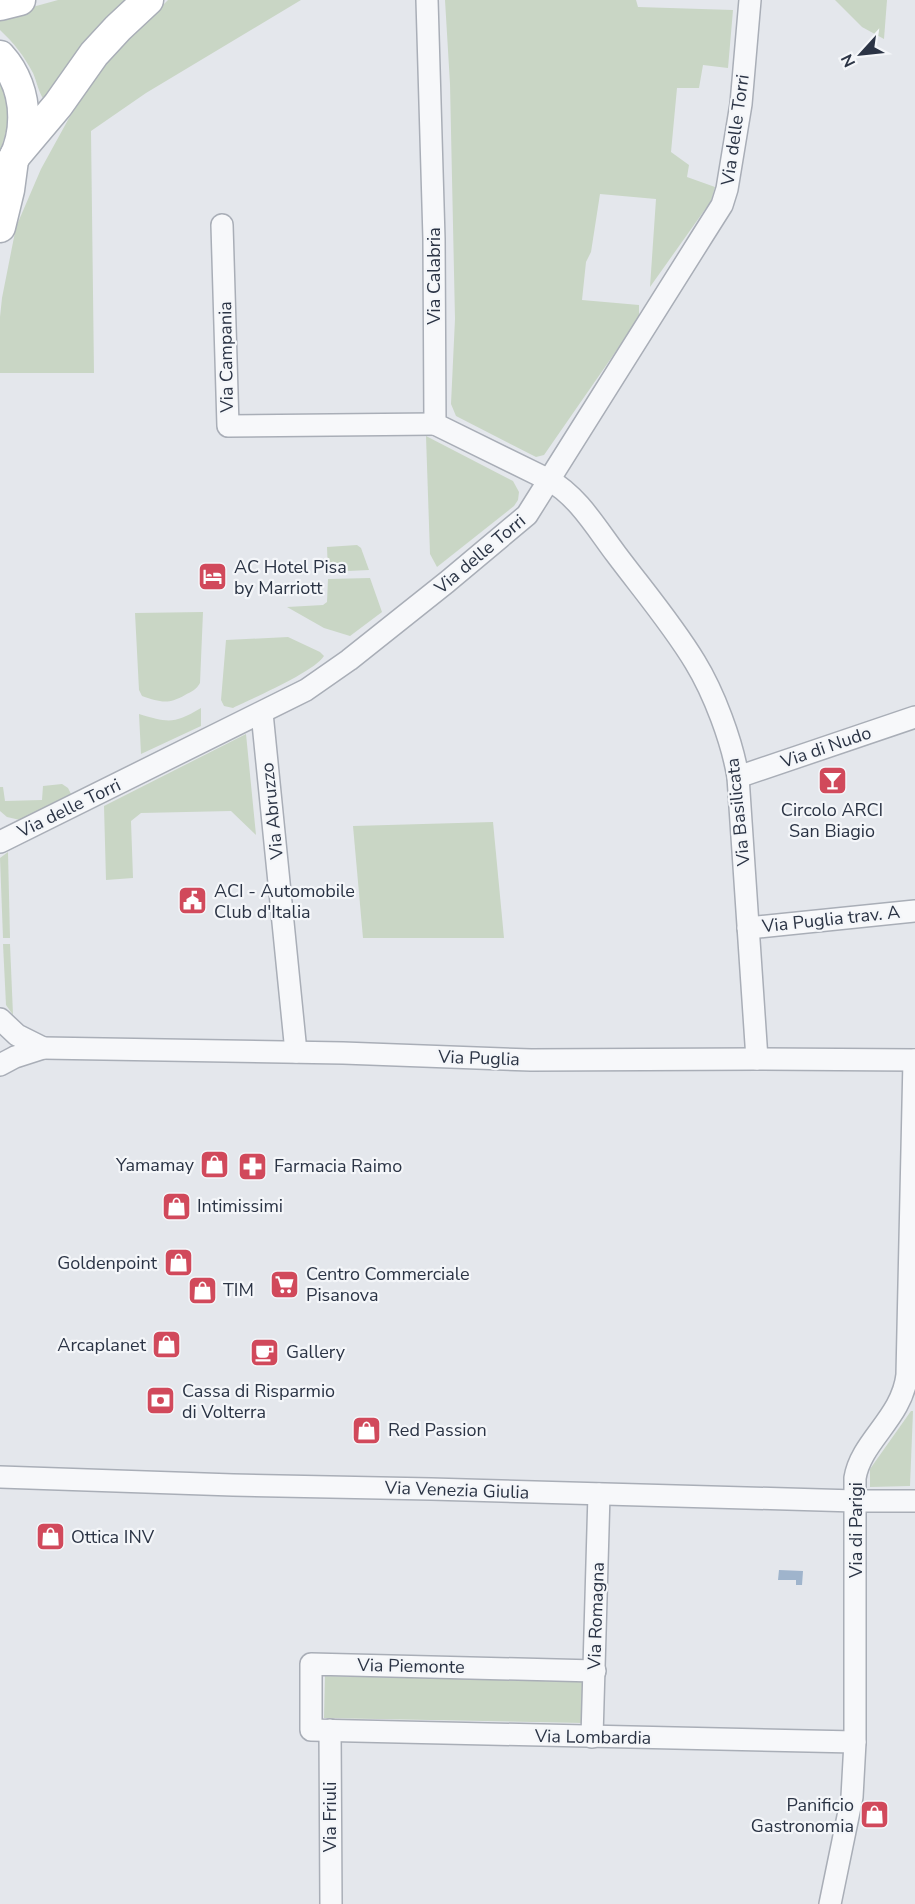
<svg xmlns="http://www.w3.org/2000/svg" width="915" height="1904" font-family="'Nunito Sans',sans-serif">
  <rect width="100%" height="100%" fill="#e4e7ec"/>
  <g fill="#c9d6c5">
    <path d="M58,0H133L44,100C38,91 37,82 33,73C24,56 14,43 0,30V16Z"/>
    <path d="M168,0H301L146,93L91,131L94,373H0V317L2,298L16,227L41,169L69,118L89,87L114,54Z"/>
    <path d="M445,0H636L638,7L733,10L728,68L703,65L699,88H677L671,152L689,165L687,177L715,187L711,201L650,287L656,199L600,194L591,252L586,262L582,300L639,305V318L544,455L536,457L456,416L451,404L455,319L450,84Z"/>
    <path d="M835,0H887L884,39L862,27Z"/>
    <path d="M0,80C10,107 11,123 0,150Z"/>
    <path d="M426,436L513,481L519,492L518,500L514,506L437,567L430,554Z"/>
    <path d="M357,545L361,548L369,570L328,572L327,547Z"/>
    <path d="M370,578L382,612L350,636L324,628L287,607L323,605L327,602L328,579Z"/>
    <path d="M203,612L200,683C197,689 191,692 185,695C168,705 160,702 142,696L139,690L135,613Z"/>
    <path d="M288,637L320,652L324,656C314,672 253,698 233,708L224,706L221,700L226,640Z"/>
    <path d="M201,708V726L141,754L139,714C169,723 174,724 201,708Z"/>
    <path d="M246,734L256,835L231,811L141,813L131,821L133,878L106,880L104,806Z"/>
    <path d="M62,784L68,788L71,794L68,798L20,820L7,817L0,811V787H3L5,801L42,800L43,786Z"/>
    <path d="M493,822L504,938H363L353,826Z"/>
    <path d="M8,852L10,938H3L0,858Z"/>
    <path d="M3,944H10L13,1015L6,1005Z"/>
    <path d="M911,1411H913L910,1486L870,1487V1469Z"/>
    <path d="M325,1676L582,1682V1723L324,1718Z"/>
  </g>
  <path fill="#9fb4cc" d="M779,1570L803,1571L802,1585H796V1580H778Z"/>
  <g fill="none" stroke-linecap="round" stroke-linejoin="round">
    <defs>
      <g id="street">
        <path d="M427,0L434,239L435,424L549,480C578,496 597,529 616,554C643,590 672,624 695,662C714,693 732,741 738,777L757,1059"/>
        <path d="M222,225L228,426L435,424"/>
        <path d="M262,713L296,1052"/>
        <path d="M738,777L915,717"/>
        <path d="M0,842L306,690L349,660L447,582L527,515L703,235L722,205L727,189L741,104L750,0"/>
        <path d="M748,928L915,911"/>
        <path d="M0,1019L17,1035L43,1048L15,1057L0,1065"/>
        <path d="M43,1048L343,1053L531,1060L757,1059L915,1060"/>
        <path d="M0,1477L233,1485L431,1489L855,1501H915"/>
        <path d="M595,1671L311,1664V1730L855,1742"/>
        <path d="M330,1730L331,1904"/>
        <path d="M592,1737L599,1494"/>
        <path d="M830,1904L852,1797L855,1742V1478C861,1441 902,1418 907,1375L914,1060"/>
      </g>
      <g id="secondary">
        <path d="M0,5L20,0"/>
        <path d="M0,56C31,90 31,144 0,179"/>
        <path d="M15,156L58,105L94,54L118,28L148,0"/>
        <path d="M0,227L9,190L13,160"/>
      </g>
    </defs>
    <use href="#street" stroke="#a9aeb7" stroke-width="24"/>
    <use href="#secondary" stroke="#a9aeb7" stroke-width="33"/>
    <use href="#street" stroke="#f7f8fa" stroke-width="21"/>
    <use href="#secondary" stroke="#fff" stroke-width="30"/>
  </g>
  <defs>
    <symbol id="hotel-square" viewBox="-11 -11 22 22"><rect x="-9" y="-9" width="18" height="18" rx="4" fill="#d1495b" stroke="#f4f6f9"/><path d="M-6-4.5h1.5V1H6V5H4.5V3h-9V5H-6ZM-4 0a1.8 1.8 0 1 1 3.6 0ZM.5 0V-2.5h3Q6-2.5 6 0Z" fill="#fff"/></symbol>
    <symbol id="bar-square" viewBox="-11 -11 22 22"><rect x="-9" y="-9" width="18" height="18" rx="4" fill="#d1495b" stroke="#f4f6f9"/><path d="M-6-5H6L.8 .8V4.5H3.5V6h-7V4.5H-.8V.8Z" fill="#fff"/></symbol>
    <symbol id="civic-square" viewBox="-11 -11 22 22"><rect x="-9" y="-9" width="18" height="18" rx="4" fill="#d1495b" stroke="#f4f6f9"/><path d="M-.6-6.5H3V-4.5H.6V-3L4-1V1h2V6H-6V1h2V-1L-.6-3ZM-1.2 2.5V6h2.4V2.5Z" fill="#fff"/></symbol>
    <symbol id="shop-square" viewBox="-11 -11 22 22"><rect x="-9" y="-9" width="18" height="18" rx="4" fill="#d1495b" stroke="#f4f6f9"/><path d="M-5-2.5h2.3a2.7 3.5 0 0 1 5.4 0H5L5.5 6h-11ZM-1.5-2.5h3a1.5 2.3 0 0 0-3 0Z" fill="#fff"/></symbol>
    <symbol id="pharmacy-square" viewBox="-11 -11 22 22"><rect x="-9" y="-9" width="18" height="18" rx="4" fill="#d1495b" stroke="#f4f6f9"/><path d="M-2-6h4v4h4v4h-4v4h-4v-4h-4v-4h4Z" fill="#fff"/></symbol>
    <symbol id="supermarket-square" viewBox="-11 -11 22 22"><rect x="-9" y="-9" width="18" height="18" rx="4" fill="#d1495b" stroke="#f4f6f9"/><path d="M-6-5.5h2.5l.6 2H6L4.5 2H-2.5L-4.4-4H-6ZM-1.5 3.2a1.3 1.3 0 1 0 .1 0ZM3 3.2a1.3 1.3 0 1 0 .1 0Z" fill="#fff"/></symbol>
    <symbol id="cafe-square" viewBox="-11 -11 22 22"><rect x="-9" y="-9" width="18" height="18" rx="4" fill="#d1495b" stroke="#f4f6f9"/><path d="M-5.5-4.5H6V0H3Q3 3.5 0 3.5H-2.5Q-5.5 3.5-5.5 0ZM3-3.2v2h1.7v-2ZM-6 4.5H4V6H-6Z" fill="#fff"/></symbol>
    <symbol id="bank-square" viewBox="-11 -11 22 22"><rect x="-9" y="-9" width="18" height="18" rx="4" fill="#d1495b" stroke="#f4f6f9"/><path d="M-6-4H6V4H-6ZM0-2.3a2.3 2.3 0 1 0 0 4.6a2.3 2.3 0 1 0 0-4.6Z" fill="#fff"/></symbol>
  </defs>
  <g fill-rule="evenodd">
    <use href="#hotel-square" x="196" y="560" width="33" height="33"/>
    <use href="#bar-square" x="816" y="764" width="33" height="33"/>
    <use href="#civic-square" x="176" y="884" width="33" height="33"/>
    <use href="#shop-square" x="198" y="1148" width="33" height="33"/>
    <use href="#pharmacy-square" x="236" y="1150" width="33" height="33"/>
    <use href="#shop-square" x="160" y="1190" width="33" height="33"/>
    <use href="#shop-square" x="162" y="1246" width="33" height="33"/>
    <use href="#supermarket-square" x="268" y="1268" width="33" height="33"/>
    <use href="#shop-square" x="186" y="1274" width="33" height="33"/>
    <use href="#shop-square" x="150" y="1328" width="33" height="33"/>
    <use href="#cafe-square" x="248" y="1336" width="33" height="33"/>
    <use href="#bank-square" x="144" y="1384" width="33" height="33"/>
    <use href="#shop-square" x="350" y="1414" width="33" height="33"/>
    <use href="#shop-square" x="34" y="1520" width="33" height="33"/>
    <use href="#shop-square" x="858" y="1798" width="33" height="33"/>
  </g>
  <g text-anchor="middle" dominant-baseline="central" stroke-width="4.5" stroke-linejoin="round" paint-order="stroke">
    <g font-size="18" fill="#2b3445" stroke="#f4f6f9">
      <text transform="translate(735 130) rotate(-82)">Via delle Torri</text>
      <text transform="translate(434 276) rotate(-90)">Via Calabria</text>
      <text transform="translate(226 357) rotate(-91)">Via Campania</text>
      <text transform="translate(480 554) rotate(-40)">Via delle Torri</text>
      <text transform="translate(826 747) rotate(-19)">Via di Nudo</text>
      <text transform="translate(69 808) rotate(-26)">Via delle Torri</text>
      <text transform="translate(272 811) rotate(-96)">Via Abruzzo</text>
      <text transform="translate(738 812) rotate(-96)">Via Basilicata</text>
      <text transform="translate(831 919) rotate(-6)">Via Puglia trav. A</text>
      <text transform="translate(479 1058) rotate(2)">Via Puglia</text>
      <text transform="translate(457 1490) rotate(2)">Via Venezia Giulia</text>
      <text transform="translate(856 1530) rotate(-90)">Via di Parigi</text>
      <text transform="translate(596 1616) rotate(-88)">Via Romagna</text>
      <text transform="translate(411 1666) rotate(1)">Via Piemonte</text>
      <text transform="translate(593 1737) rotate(1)">Via Lombardia</text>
      <text transform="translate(330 1817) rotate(-90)">Via Friuli</text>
    </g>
    <g font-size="18" fill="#2b3445" stroke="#f4f6f9" text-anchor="start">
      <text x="234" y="567">AC Hotel Pisa<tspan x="234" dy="21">by Marriott</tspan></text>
      <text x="832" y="810" text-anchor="middle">Circolo ARCI<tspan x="832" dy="21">San Biagio</tspan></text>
      <text x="214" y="891">ACI - Automobile<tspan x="214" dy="21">Club d'Italia</tspan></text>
      <text x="194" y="1165" text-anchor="end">Yamamay</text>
      <text x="274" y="1166">Farmacia Raimo</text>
      <text x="197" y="1206">Intimissimi</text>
      <text x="157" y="1263" text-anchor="end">Goldenpoint</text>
      <text x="306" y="1274">Centro Commerciale<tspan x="306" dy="21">Pisanova</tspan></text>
      <text x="223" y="1290">TIM</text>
      <text x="146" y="1345" text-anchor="end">Arcaplanet</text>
      <text x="286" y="1352">Gallery</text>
      <text x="182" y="1391">Cassa di Risparmio<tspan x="182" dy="21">di Volterra</tspan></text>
      <text x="388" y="1430">Red Passion</text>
      <text x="71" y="1537">Ottica INV</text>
      <text x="854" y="1805" text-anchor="end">Panificio<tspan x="854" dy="21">Gastronomia</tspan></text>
    </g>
  </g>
  <g transform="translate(861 54) rotate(243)" stroke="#f4f6f9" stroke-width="4.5" paint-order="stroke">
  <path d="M0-4.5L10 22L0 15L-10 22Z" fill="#2b3445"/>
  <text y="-9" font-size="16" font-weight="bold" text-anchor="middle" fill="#2b3445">N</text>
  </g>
</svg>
